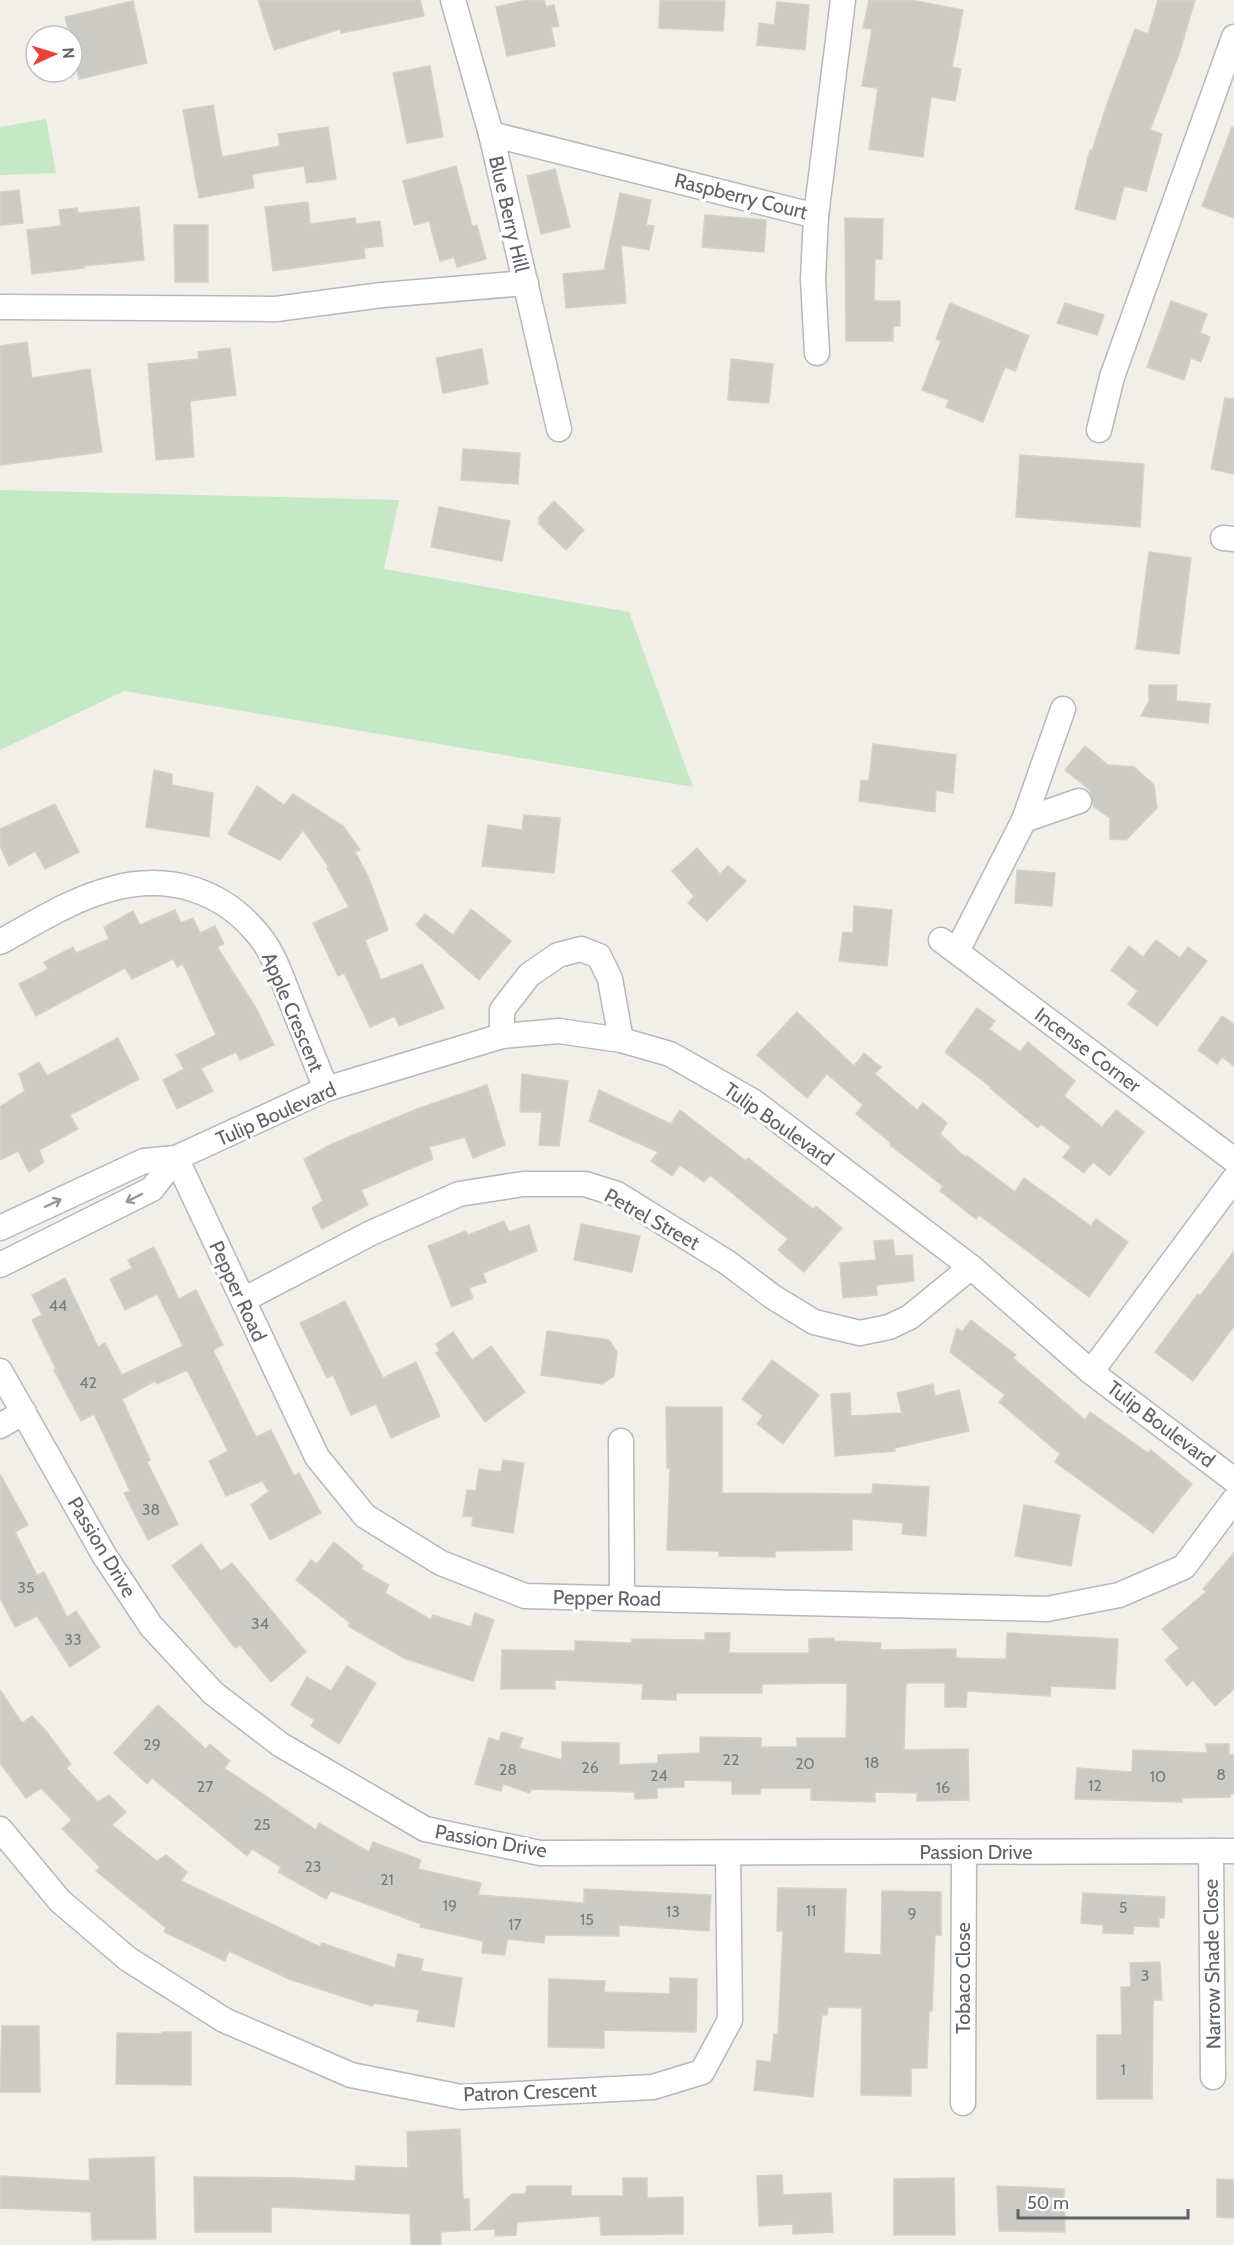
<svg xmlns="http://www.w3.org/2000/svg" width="1234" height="2245" font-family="Cabin,sans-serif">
  <rect width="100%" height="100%" fill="#f1efe8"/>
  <g fill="#c5e8c5">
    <path d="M46,119L56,173L0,175V127Z"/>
    <path d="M0,490L399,500L384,569L629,612L693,787L124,691L0,750Z"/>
  </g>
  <g fill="#cccac5" stroke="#d6d1c6" stroke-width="1.5">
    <path d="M258,0H420L424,16L341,33L340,29L274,50Z"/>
    <path d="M527,0H544L546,7L554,5L559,26L551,27L555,46L507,56L496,7Z"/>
    <path d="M660,0L725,1L723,31L659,28Z"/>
    <path d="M869,0H911L963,10L952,67L961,69L955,101L931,97L923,157L869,149L878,88L862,86L872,29L863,28Z"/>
    <path d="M1158,0H1195L1179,54L1150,130L1162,134L1146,191L1124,186L1115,220L1075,209L1090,150L1092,151L1107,104L1135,29L1148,34Z"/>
    <path d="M133,1L147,63L79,79L72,47V36H70L65,17Z"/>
    <path d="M777,2L809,5L805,50L757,45L759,23L774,25Z"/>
    <path d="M430,66L443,137L407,143L393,73Z"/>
    <path d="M213,105L222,157L280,146L278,134L328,127L336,179L307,183L304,166L252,174L254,188L199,198L183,110Z"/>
    <path d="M1232,127H1234V218L1202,206Z"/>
    <path d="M456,166L472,226L477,225L486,259L457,267L454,257L440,261L429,221L414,225L403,181Z"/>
    <path d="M555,169L570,227L541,234L527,176Z"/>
    <path d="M19,190L23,223L0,225V192Z"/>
    <path d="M620,193L651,200L646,225L654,226L649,250L621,245L626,303L566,308L563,274L604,270Z"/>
    <path d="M308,202L310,224L355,218L356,224L380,221L383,246L364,248L365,258L273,271L265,207Z"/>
    <path d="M139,207L144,260L84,266V268L32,274L27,230L61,226L59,210L77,208L78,213Z"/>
    <path d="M705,215L766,220L764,252L702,247Z"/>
    <path d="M845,218L883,219L882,259H875L874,301H900V326H893V341H846Z"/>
    <path d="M174,225H208V282H175Z"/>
    <path d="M1171,301L1207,314L1200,333L1210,337L1201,362L1191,358L1184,380L1147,367Z"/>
    <path d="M950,303L1029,336L1015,371L1005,367L983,422L946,407L949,400L922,390L941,341L936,339Z"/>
    <path d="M1065,303L1104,315L1097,335L1057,323Z"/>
    <path d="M27,342L32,378L90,369L102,452L0,465V346Z"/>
    <path d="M230,348L236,395L190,401L194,457L156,460L148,364L199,359L198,352Z"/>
    <path d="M482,349L488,384L443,393L436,358Z"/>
    <path d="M731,359L773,364L769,403L728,400Z"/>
    <path d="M1225,398L1234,399V474L1211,469Z"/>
    <path d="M463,449L520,453L518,484L461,480Z"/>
    <path d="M1020,455L1144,464L1140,527L1016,517Z"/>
    <path d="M554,501L584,530L566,550L539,524V517Z"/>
    <path d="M439,507L510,521L502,561L431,547Z"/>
    <path d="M1149,552L1191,558L1179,654L1136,649Z"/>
    <path d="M1149,685H1177L1176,701L1210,704L1208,723L1141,716L1149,701Z"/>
    <path d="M873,744L956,755L953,793L936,790L935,812L859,801L861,780L869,781Z"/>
    <path d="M1085,746L1108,765L1134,767L1154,785L1157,808L1126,840L1110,839V818L1094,807L1090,790L1065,770Z"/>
    <path d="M154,770L172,774V785L213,793L209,837L146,827Z"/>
    <path d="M257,786L284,805L293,794L343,826L360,850L355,852L368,876L388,930L365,940L381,980L422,964L444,1008L399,1026L395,1016L370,1027L344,973L338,976L313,923L349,907L327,868L329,867L303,830L280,860L228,834Z"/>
    <path d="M55,804L79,852L45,869L35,851L9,866L0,846V829Z"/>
    <path d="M524,815L560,818L554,873L482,866L488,825L522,830Z"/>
    <path d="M697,848L720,874L728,866L746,881L707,921L688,903L694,896L672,871Z"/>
    <path d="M1017,870L1055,873L1052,906L1015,903Z"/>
    <path d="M854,906L892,910L887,966L839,961L843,932L853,933Z"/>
    <path d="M471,909L511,941L479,980L416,925L425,914L453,935Z"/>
    <path d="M175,910L181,923L193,918L200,933L215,926L224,944L217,947L256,1008L274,1045L240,1060L236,1052L201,1068L213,1091L177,1109L163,1080L184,1069L176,1055L216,1035L183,964L177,967L173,959L132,979L125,968L36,1016L19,984L48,969L44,962L73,947L76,953L109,939L104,927L133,911L140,925Z"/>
    <path d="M1156,940L1180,958L1188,947L1207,961L1157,1026L1128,1004L1138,991L1111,970L1129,946L1143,957Z"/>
    <path d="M977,1008L995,1021L989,1029L1020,1052L1028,1042L1075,1081L1064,1096L1102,1127L1116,1110L1144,1132L1110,1176L1093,1162L1084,1173L1063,1157L1071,1147L1041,1124L1038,1128L990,1088L991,1087L945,1052Z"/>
    <path d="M797,1012L854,1066L864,1053L881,1067L875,1074L917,1110L923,1103L947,1123L940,1134L965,1157L967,1156L1015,1192L1024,1178L1091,1226L1096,1219L1128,1242L1089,1297L979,1215L976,1219L940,1191L943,1186L890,1145L891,1143L856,1114L863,1105L827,1074L807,1098L757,1055Z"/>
    <path d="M1222,1016L1234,1024V1066L1222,1057L1217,1064L1198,1050Z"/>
    <path d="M118,1038L139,1079L70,1115L78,1129L39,1150L44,1162L29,1172L18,1151L0,1160V1107L25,1091L19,1074L39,1062L47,1076Z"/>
    <path d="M522,1074L568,1081L559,1146L539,1145L542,1112H520Z"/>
    <path d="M487,1085L505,1145L473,1158L465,1137L429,1147L433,1159L361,1190L368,1205L322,1229L312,1208L323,1201L304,1159L332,1144L417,1109Z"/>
    <path d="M599,1090L671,1124L680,1110L746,1161L748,1158L813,1209L816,1206L842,1228L804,1272L778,1250L788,1239L710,1175L704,1182L680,1165L672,1176L651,1161L658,1152L589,1121Z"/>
    <path d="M504,1221L509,1232L529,1225L537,1251L483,1273L486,1282L469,1288L473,1298L452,1307L428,1246L466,1231L468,1235Z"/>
    <path d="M581,1224L640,1236L632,1272L574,1260Z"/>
    <path d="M893,1240L895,1256L912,1255L914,1281L876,1285L877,1295L843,1298L840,1263L876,1260L874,1241Z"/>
    <path d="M154,1247L179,1299L196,1290L223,1345L213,1350L256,1437L271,1430L294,1476L299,1473L321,1513L270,1540L251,1505L269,1491L262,1481L226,1496L209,1461L228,1451L187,1370L157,1384L155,1381L122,1399L150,1460L147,1462L178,1524L148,1540L124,1493L130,1491L94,1414L81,1421L54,1370L56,1369L32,1320L42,1315L32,1295L65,1278L98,1347L105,1343L122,1375L183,1346L157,1294L125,1310L110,1279L132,1268L128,1260Z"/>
    <path d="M1234,1251V1326L1193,1381L1155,1352L1198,1294L1200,1296Z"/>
    <path d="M345,1301L383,1378L416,1362L440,1416L391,1438L376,1404L351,1415L333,1375L327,1378L300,1323Z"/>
    <path d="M971,1320L1016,1355L1013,1358L1085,1420L1090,1412L1148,1453L1151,1450L1192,1484L1153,1533L1055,1462L1060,1454L999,1402L1005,1395L950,1352L957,1328L962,1332Z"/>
    <path d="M547,1331L609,1340L617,1352L614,1376L602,1384L541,1375Z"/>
    <path d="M453,1332L472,1360L491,1346L525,1392L485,1422L436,1353L440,1351L436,1344Z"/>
    <path d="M772,1360L819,1395L783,1444L757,1424L763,1416L742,1399Z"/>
    <path d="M933,1384L935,1396L959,1390L969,1431L895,1448V1451L835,1456L831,1394L850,1393L851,1416L902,1413L897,1393Z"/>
    <path d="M666,1407H722V1493L872,1494L873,1484L929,1487L926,1536L902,1534L903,1523L852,1519V1550L775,1551V1557L719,1556V1551L667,1550L670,1468H667Z"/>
    <path d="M503,1460L524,1463L513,1533L472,1526L473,1517L463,1516L467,1490L476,1491L479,1469L501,1472Z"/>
    <path d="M0,1474L28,1525L15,1532L37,1575L44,1572L67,1617L76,1611L100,1647L70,1667L37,1616L15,1627L0,1598Z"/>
    <path d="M1024,1505L1080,1515L1071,1566L1015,1556Z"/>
    <path d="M334,1542L363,1566L361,1569L389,1585L385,1593L431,1620L433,1615L471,1627L475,1613L494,1620L473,1681L404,1658L348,1626L350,1623L296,1580L311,1560L317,1564Z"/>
    <path d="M201,1544L221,1571L232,1563L306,1652L271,1682L240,1645L235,1648L172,1566Z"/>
    <path d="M1234,1553V1689L1215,1706L1193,1680L1187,1686L1165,1660L1179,1648L1162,1629L1206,1592L1203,1589Z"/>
    <path d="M705,1633H730L729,1653H809V1639L834,1638V1641L881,1643L880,1650L956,1649V1658L990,1659H1006L1007,1633L1118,1639L1115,1689L1051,1686L1050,1696L967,1691L966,1707H945V1683H906L904,1750L968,1749L969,1800L917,1801V1793L875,1792V1802L811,1800V1788H761L760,1794H732V1781L684,1780V1787L657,1788V1798L635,1799V1792L531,1789L530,1793L503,1784L501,1791L475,1784L489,1738L499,1741L502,1732L523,1738L519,1748L562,1760V1742L619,1743V1765L658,1763V1755L700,1753V1737L761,1738V1747H797V1738H846L847,1683L762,1684V1693H676V1700L642,1699L643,1684L555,1680V1689H501L502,1650L575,1651V1641L632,1643V1639L705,1640Z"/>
    <path d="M347,1666L376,1683L339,1744L311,1726L315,1720L291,1705L307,1677L331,1691Z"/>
    <path d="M0,1690L22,1723L32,1716L46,1731L71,1764L66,1768L98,1802L109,1795L126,1812L112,1825L157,1861L166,1855L187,1872L181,1881L320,1947L322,1943L395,1968L398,1954L423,1959L421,1971L462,1978L454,2027L417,2021L419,2010L374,2003L372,2006L289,1979L229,1951L225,1961L164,1932L166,1928L96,1871L100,1867L62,1829L72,1820L41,1788L26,1798L0,1763Z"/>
    <path d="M158,1705L206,1749L210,1744L230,1761L224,1768L316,1830L319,1823L369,1852L373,1842L421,1860L418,1869L481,1883L478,1895L584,1903V1889L711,1895L709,1931L619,1925V1936L545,1935L544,1943L507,1939L505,1955L482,1953L483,1941L420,1927L421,1924L331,1891L326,1899L278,1872L281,1867L252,1849L247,1856L152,1778L147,1784L114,1753Z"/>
    <path d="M1206,1744H1229V1755H1234V1794H1230V1797L1182,1798V1802L1075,1799L1077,1768L1132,1772L1133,1750L1207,1753Z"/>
    <path d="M778,1888L846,1889L844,1953L881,1955L882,1891L941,1892V1935H935L932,2011H929L927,2068H911V2096L861,2095L862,2008L828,2007L827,2015H822L813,2097L754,2090L757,2060L771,2062L774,2034L778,2035L783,1931H777Z"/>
    <path d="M1083,1893L1165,1897L1164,1918H1159V1927L1134,1926L1133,1934L1103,1933V1925L1081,1923Z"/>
    <path d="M1160,1962L1162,2000H1154L1153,2006L1152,2099H1097V2035H1122L1121,1987H1131L1130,1963Z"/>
    <path d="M670,1978L697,1979L696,2032L604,2030V2048L548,2047L549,1979L605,1981L604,1992L670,1994Z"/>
    <path d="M2,2026H39L40,2092H0Z"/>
    <path d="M162,2032H191V2085L116,2084L117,2033L162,2034Z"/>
    <path d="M460,2129L463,2199H469L470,2230L441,2232V2245H411L410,2214L271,2207V2232H195L194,2177L297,2178L355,2181L356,2166L408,2168L407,2132Z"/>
    <path d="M154,2157L156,2239L92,2240L91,2212L0,2208V2176L90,2181L89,2159Z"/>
    <path d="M782,2175L783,2195L831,2193L833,2232L793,2234V2224L759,2226L757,2176Z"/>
    <path d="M623,2178H647V2198L683,2197V2234L601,2235L600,2216L517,2222L516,2235L495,2236V2229L474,2230L512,2194H525L527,2186H571V2196H623Z"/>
    <path d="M954,2178L955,2235H894V2179Z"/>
    <path d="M1217,2179L1234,2180V2218L1217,2217Z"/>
    <path d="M997,2186L1064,2189L1065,2232L999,2231Z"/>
  </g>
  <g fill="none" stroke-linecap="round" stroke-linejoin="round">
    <defs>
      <g id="minor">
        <path d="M453,0L491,134L559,429"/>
        <path d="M491,134L816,216L843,0"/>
        <path d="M816,216L813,279L817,353"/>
        <path d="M1,307L276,309L382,295L526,283"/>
        <path d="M1099,430L1112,377L1234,37"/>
        <path d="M1223,538L1234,539"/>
        <path d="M1024,820L1079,801"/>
        <path d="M941,940L1234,1160"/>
        <path d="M0,942C35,923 72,899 111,889C169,873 224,890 261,938C274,955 281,976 289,996C301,1027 314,1058 326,1089"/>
        <path d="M957,951L1024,820L1063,709"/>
        <path d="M502,1036V1010L529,975L558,955L581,949L599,956L610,979L621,1040"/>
        <path d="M176,1158L317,1457L365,1516L441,1563L525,1596L1047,1609L1119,1595L1184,1567L1234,1500"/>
        <path d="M0,1228L144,1161L176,1158L326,1089L502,1036L559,1031L621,1040L670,1054L754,1102L971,1267L1091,1372L1234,1480"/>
        <path d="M0,1265L152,1189L176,1158"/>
        <path d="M243,1300L371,1233L459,1194L523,1184H585L617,1194L728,1263L773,1297L814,1322L860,1333L889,1327L910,1317L971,1267"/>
        <path d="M0,1371L104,1555L151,1626L213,1693L281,1745L425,1829L540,1853L1234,1851"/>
        <path d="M1091,1372L1234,1179"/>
        <path d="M0,1426L24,1412"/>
        <path d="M621,1441L622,1598"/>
        <path d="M0,1829L60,1901L128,1959L224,2020L351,2075L461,2097L653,2087L702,2072L730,2020L728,1853"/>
        <path d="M1211,1851L1213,2077"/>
        <path d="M963,2103L964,1852"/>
      </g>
    </defs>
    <use href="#minor" stroke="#b5b8bc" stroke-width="27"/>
    <use href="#minor" stroke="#fff" stroke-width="24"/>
  </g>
  <defs><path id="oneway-shaft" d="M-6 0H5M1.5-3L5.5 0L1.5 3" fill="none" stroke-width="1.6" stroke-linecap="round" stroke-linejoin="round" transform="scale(1.5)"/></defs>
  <g stroke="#979a9d">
    <use href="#oneway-shaft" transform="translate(134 1198) rotate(153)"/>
    <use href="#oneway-shaft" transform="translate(53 1203) rotate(-25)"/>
  </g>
  <g text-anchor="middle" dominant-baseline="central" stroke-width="6" stroke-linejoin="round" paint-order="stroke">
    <g font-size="16" fill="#7a7d7f">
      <text x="58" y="1305">44</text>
      <text x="88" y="1382">42</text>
      <text x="151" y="1509">38</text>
      <text x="26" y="1587">35</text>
      <text x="260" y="1623">34</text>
      <text x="73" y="1639">33</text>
      <text x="152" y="1744">29</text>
      <text x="731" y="1759">22</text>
      <text x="872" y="1762">18</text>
      <text x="805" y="1763">20</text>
      <text x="590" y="1767">26</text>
      <text x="508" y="1769">28</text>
      <text x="1221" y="1774">8</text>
      <text x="659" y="1775">24</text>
      <text x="1158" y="1776">10</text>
      <text x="1095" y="1785">12</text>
      <text x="205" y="1786">27</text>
      <text x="943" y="1787">16</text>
      <text x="262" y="1824">25</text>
      <text x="313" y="1866">23</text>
      <text x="387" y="1879">21</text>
      <text x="450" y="1905">19</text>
      <text x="1123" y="1907">5</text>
      <text x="811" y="1910">11</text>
      <text x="673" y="1911">13</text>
      <text x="912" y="1913">9</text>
      <text x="587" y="1919">15</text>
      <text x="515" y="1924">17</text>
      <text x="1145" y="1975">3</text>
      <text x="1123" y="2069">1</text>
    </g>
    <g font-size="20" fill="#5f6368" stroke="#fff">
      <text transform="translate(741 196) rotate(14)">Raspberry Court</text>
      <text transform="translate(509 214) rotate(77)">Blue Berry Hill</text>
      <text transform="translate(293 1012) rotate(67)">Apple Crescent</text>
      <text transform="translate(1088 1050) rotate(37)">Incense Corner</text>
      <text transform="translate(276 1114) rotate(-24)">Tulip Boulevard</text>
      <text transform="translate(779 1124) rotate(35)">Tulip Boulevard</text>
      <text transform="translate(652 1219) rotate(29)">Petrel Street</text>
      <text transform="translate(238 1291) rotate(65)">Pepper Road</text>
      <text transform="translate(1161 1424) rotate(37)">Tulip Boulevard</text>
      <text transform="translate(102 1547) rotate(59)">Passion Drive</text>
      <text transform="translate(607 1598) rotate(1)">Pepper Road</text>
      <text transform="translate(491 1841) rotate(10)">Passion Drive</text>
      <text x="976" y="1852">Passion Drive</text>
      <text transform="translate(1212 1964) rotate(-91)">Narrow Shade Close</text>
      <text transform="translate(963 1978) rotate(-90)">Tobaco Close</text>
      <text transform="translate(530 2092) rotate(-2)">Patron Crescent</text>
    </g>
  </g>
  <g transform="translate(54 54) rotate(86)"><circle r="28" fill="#ffffff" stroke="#bfc1c3" stroke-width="1.5"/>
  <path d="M0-4.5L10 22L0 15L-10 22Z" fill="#ea4335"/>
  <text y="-9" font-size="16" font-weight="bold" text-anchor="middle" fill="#5f6368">N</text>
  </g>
  <path d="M1018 2209v9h170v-9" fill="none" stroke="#5f6368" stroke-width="3"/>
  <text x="1027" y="2209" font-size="18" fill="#5f6368" stroke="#ffffff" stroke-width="4.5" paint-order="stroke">50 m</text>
</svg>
